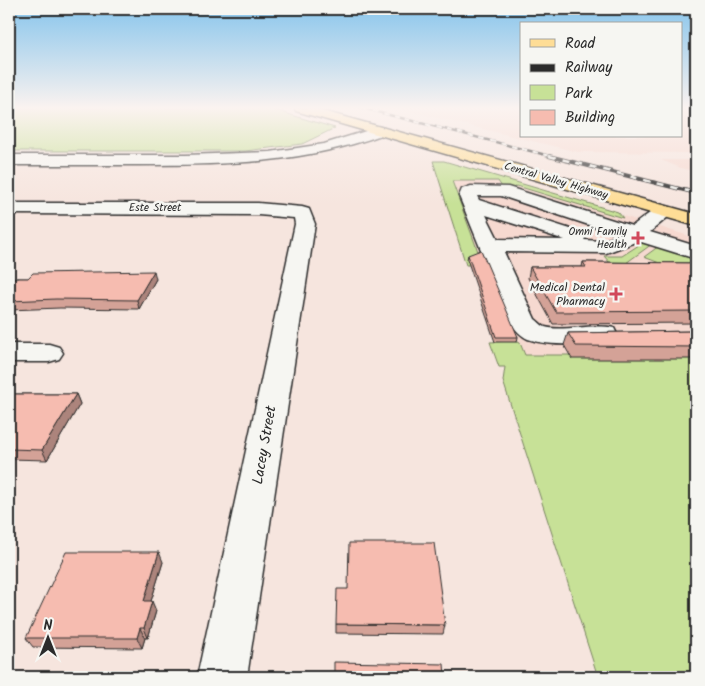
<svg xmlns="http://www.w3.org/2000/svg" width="705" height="686" font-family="Kalam,sans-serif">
  <rect width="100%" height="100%" fill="#f6e5de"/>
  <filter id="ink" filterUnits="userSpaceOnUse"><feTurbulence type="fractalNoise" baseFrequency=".02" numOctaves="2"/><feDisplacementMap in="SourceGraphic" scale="10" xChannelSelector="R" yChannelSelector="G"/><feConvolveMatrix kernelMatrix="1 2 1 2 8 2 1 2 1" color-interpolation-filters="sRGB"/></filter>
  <g filter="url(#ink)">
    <g fill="#f6d9d0">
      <path d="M396,108H521V136H681V108H696V153L578,152Z"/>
      <path d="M438,160L696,238V355H506Z"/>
      <path d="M661,160H696V172L681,168Z"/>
    </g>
    <g fill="#c7e197" stroke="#798661">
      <path d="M9,108H268L335,128L302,144L245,151H9Z"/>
      <path d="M433,161H444L618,212L623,218L517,186L510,189L502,187L498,181H452L483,265H466Z"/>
      <path d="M642,243L652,244L626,263H610L604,256H622Z"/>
      <path d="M659,246L696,258V277L644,257Z"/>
      <path d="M516,341L520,343L525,355H696V677H598L503,381L505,367H499L490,342Z"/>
    </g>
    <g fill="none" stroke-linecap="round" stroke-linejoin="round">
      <defs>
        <g id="minor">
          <path d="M379,127L384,128L386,131L384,134C302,164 224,165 139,165C95,165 52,165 9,165V155H186L270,152L324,144Z"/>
          <path d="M471,186L508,187L632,226C644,218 657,204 672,208L674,212L650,232L696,246V259L638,241L606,253L504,252L535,319C538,321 541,325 545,327C562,332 593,323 614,328L617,334L614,340C591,345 550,347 528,339C521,336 515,329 511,323L459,196L462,189ZM477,196H501L619,235L603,241L584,240L586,237L583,233L479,200ZM486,215L565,240L498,239Z"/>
          <path d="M9,203H258L302,207L309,209L315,224L247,677H197L295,224L294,218L258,215L9,214Z"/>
          <path d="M9,344H49L59,347L63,353L59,359L49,362H9Z"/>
        </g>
        <path id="major" d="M294,108H312L696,214V226L296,111Z"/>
      </defs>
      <use href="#minor" stroke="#2b2b2b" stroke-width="3"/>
      <use href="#major" stroke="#2b2b2b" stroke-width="3"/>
      <use href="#minor" fill="#f6f6f2" fill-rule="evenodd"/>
      <use href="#major" fill="#fedd96" fill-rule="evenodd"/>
      <defs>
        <path id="rail-far1" d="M362,108L554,157"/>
        <path id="rail" d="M549,156L696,193"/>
      </defs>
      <use href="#rail-far1" stroke="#2b2b2b" stroke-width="2.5"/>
      <use href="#rail" stroke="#2b2b2b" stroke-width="4"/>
      <use href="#rail-far1" stroke="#f6f6f2" stroke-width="2" stroke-dasharray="5.5" stroke-linecap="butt"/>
      <use href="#rail" stroke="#f6f6f2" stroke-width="2.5" stroke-dasharray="7" stroke-linecap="butt"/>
    </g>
    <g fill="#d4a297" stroke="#2b2b2b">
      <path d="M468,255L518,337L517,342H495L467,259Z"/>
      <path d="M583,262L696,263V323L553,324L528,278L530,267H582Z"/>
      <path d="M9,278L156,279L139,309L60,308L9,310Z"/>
      <path d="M696,331V359H572L564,345L568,333Z"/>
      <path d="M9,394H76L80,404L47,460L9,459Z"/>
      <path d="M163,562L151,601L156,611L148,638H145L142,648L33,647L26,638Z"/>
      <path d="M336,624L445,625L443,634L336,633Z"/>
    </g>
    <g fill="#ac847b" stroke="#2b2b2b">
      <path d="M154,271L156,279L139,309L137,300Z"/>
      <path d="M76,394L80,404L47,460L42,450Z"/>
      <path d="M159,552L163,562L148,611L144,601Z"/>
      <path d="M152,601L156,611L148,638L144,628Z"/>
      <path d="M140,628L145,638L142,648L137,638Z"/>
    </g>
    <g fill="#f6bcb0" stroke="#2b2b2b">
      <path d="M481,250L518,337H496L468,255Z"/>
      <path d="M583,262L696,263V311L556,312L530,267H586Z"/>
      <path d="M154,271L137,300L56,299L9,301V278H28L33,273Z"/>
      <path d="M696,331V347L576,346L568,333Z"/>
      <path d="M9,394H76L42,450L9,449Z"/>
      <path d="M349,543H434L445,625L336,624L337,589H348Z"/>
      <path d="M66,552H159L144,601H152L144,628H140L137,638H26Z"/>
      <path d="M334,662L444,664L445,677H334Z"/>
    </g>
  </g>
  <linearGradient id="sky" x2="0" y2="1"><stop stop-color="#85c4ec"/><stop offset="0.53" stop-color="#fbf3f0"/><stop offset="1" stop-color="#fbf3f0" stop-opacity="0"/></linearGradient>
  <rect width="705" height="204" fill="url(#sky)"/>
  <g fill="#d1495b" stroke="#f6f6f2" stroke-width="2">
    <path d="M635.5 230.5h5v5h5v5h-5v5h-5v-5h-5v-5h5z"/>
    <path d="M613.5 286.5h5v5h5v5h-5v5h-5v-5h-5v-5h5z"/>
  </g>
  <g text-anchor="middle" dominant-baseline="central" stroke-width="5" stroke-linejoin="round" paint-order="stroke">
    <g font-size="11" fill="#2b2b2b" stroke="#f6f6f2">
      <text transform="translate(556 181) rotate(16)">Central Valley Highway</text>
      <text x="155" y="208">Este Street</text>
    </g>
    <g font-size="11" fill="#2b2b2b" stroke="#f6f6f2" text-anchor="end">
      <text x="627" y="232">Omni Family<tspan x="627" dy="13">Health</tspan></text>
    </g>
    <g font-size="12" fill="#2b2b2b" stroke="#f6f6f2" text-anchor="end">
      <text x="605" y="287">Medical Dental<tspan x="605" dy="14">Pharmacy</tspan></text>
    </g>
    <g font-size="15" fill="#2b2b2b" stroke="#f6f6f2">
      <text transform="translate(265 445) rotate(-80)">Lacey Street</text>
    </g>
  </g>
  <rect width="705" height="686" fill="none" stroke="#f6f6f2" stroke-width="30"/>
  <rect x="15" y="15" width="675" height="656" fill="none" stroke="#2b2b2b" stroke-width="2" filter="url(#ink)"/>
  <rect x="520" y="22" width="162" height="115" fill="#f6f6f2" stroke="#a5a5a2"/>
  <rect x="530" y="39" width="25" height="8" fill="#fedd96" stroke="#a5a5a2"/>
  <text x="565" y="48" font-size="15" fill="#2b2b2b">Road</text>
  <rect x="530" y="64" width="25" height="8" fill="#2b2b2b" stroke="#a5a5a2"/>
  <text x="565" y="72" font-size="15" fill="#2b2b2b">Railway</text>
  <rect x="530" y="85" width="25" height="15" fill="#c7e197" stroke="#a5a5a2"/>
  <text x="565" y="98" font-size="15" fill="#2b2b2b">Park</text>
  <rect x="530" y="110" width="25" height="15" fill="#f6bcb0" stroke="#a5a5a2"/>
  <text x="565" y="122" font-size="15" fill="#2b2b2b">Building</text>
  <g transform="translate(48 638)" stroke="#f6f6f2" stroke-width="4" paint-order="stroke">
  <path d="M0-4L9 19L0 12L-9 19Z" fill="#2b2b2b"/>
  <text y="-8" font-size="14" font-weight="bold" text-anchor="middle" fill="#2b2b2b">N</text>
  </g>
</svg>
